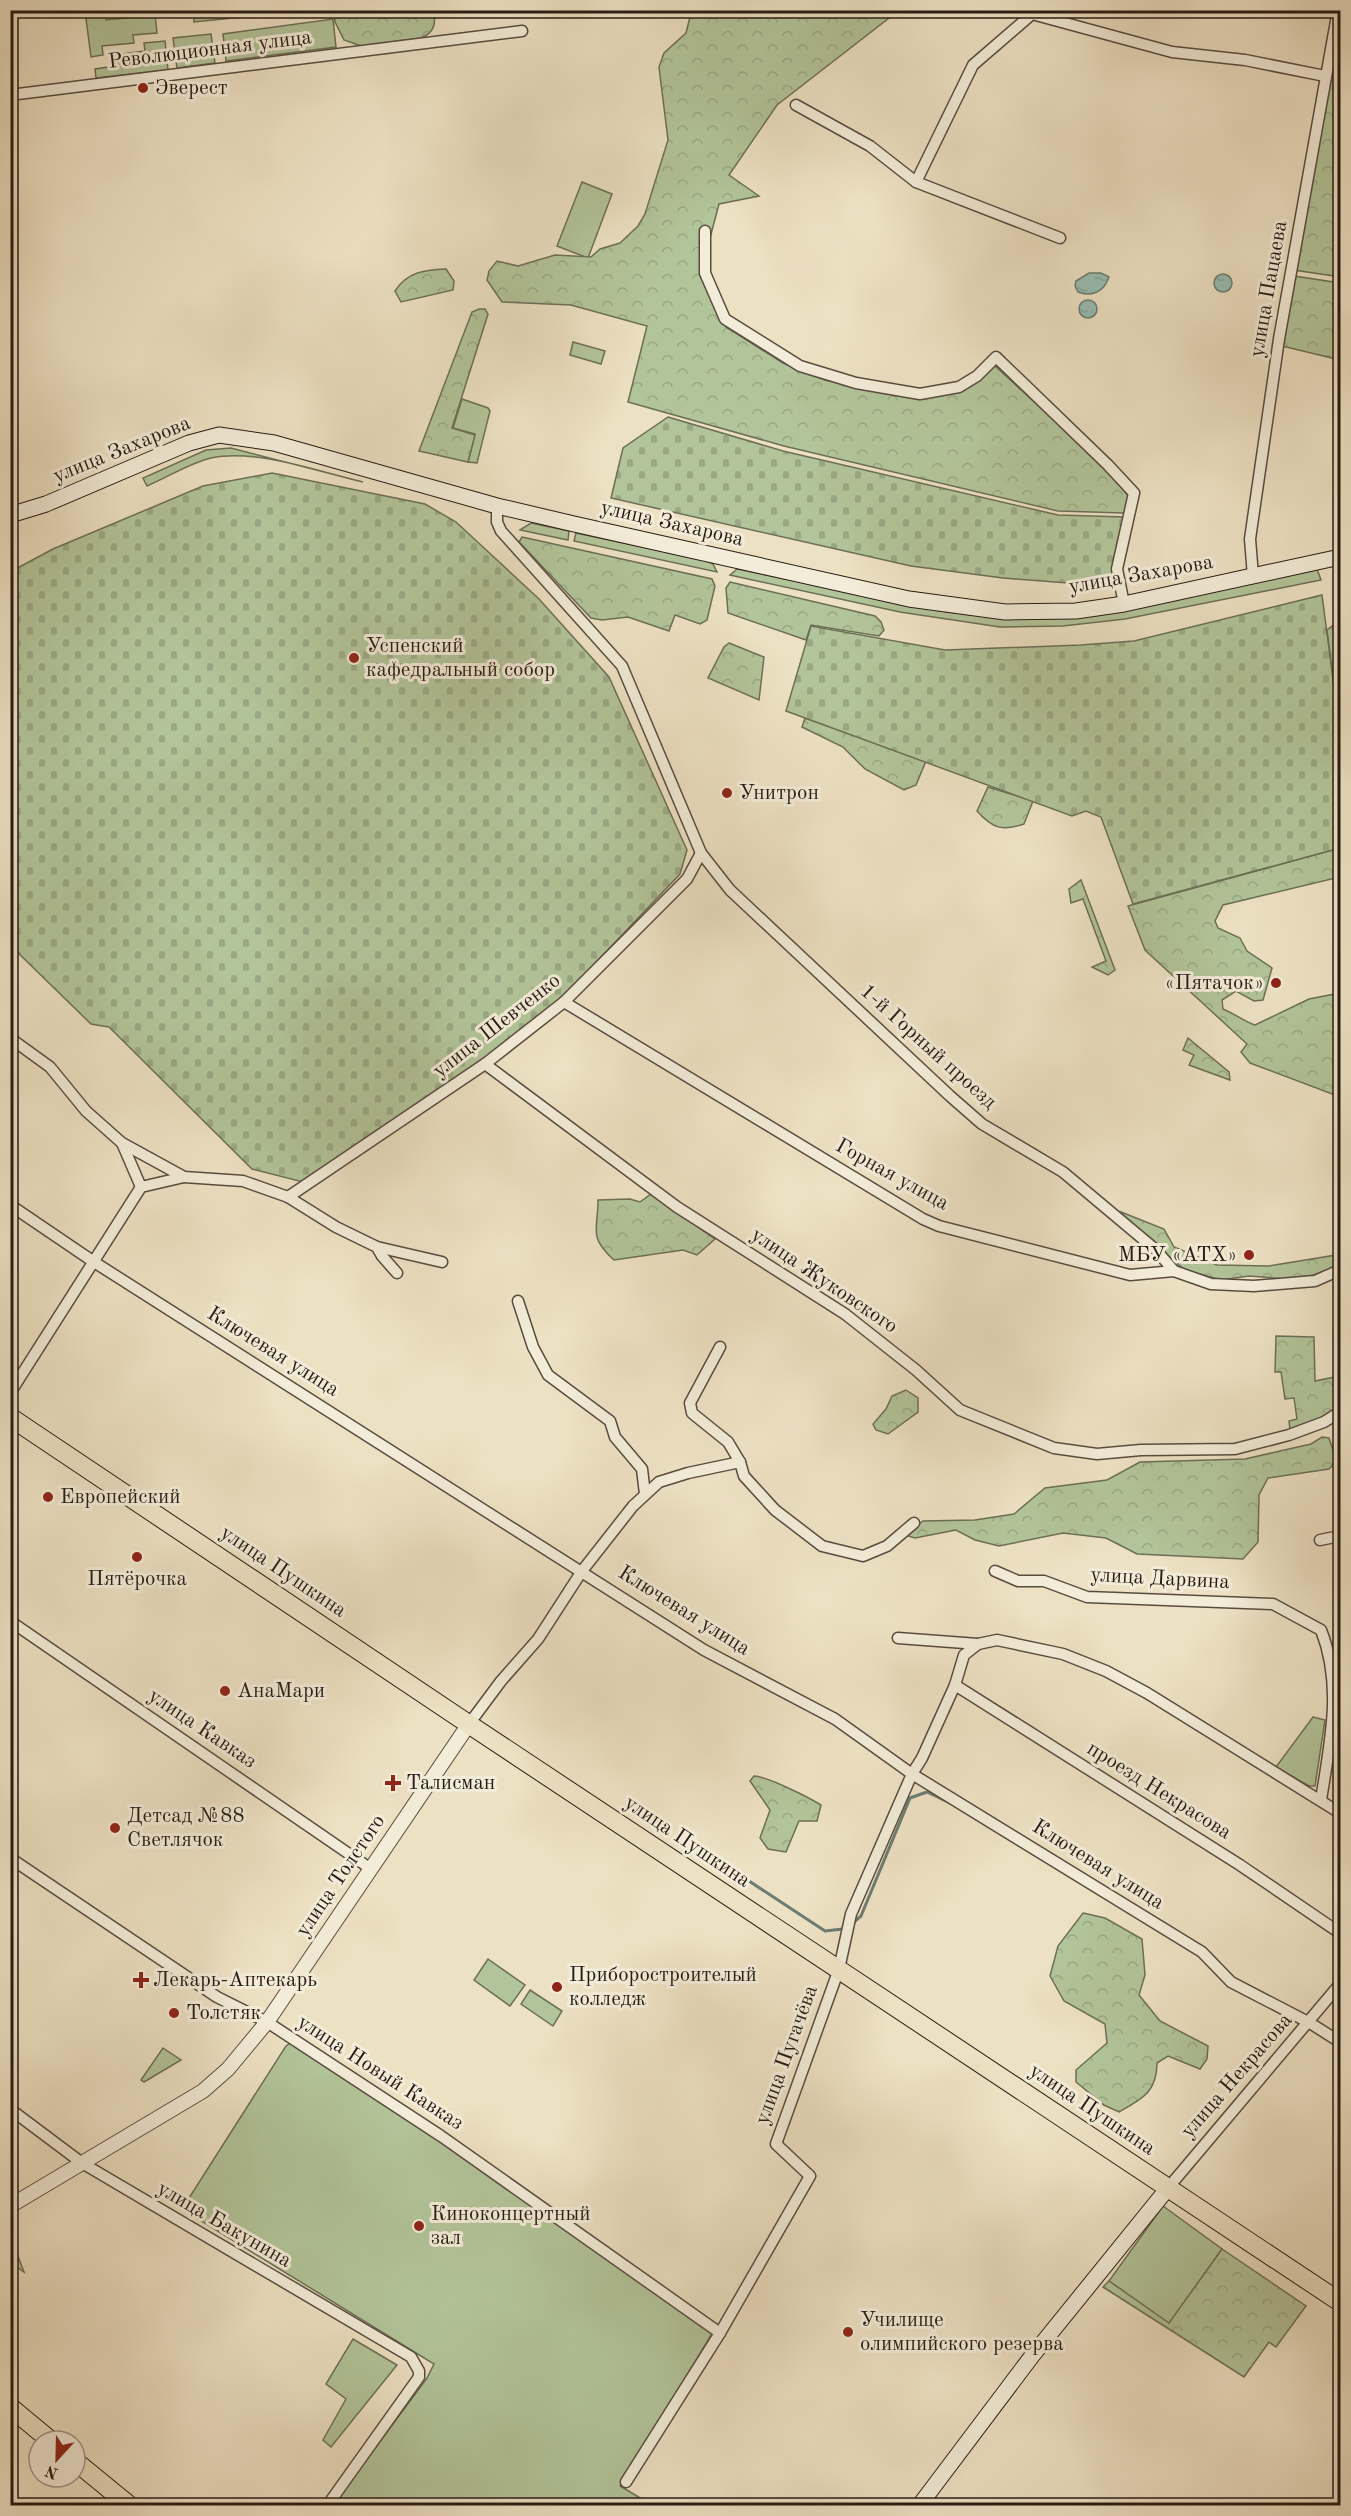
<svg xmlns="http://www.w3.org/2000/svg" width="1351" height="2516" font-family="'Old Standard TT',serif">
  <defs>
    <pattern id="forest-crowns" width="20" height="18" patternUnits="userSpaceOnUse" patternTransform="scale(1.5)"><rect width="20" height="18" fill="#b2c499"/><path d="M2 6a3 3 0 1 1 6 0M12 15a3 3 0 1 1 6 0" fill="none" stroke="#99a883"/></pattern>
    <pattern id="cemetery-stones" width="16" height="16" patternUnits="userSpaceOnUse" patternTransform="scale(1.5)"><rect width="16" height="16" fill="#b2c499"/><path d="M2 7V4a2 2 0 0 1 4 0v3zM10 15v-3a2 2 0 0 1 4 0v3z" fill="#99a883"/></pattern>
    <pattern id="water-ripples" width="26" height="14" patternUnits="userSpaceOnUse" patternTransform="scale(1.5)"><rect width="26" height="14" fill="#99beb3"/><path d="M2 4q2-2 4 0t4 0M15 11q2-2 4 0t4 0" fill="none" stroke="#84a399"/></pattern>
  </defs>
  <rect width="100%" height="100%" fill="#ede1c3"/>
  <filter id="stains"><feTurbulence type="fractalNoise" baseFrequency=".00333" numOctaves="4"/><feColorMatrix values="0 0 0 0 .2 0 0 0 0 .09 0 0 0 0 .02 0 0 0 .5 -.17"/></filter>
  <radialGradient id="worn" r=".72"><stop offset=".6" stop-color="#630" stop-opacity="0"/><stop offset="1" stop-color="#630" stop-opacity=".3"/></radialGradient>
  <g fill="#b2c499" stroke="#6c6f56" stroke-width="1.5">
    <path d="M85,11H105L106,20L155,15L157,33L133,35L134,43L102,46L103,55L91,57Z"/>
    <path d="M241,11L305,10V11L194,22V16Z"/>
    <path d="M333,19L336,47L226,61L223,34Z"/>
    <path d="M211,34L215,63L177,68L173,38Z"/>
    <path d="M165,41L168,70L96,78L95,69L115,66L114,55L145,51L144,43Z"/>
    <path d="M582,182L612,194L588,258L557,246Z"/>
    <path d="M573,342L605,351L601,364L570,355Z"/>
    <path d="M462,399L488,408L490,411L477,463L468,462L475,434L453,428Z"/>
    <path d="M231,448L363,482C320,472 254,448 211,458C190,463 168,477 147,486L143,478L206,450Z"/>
    <path d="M531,523L569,531L568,540L520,530Z"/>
    <path d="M576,533L705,560L713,564L717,572L574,541Z"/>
    <path d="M737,569L947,612L1001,618L1317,569L1321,580L1125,619L1063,626L1000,627L900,612L730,575Z"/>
    <path d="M1313,1717L1325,1720L1315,1786H1309L1276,1767Z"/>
    <path d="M488,1959L525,1985L510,2006L474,1980Z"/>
    <path d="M530,1990L562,2011L553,2026L521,2004Z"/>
    <path d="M292,2042L441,2138L713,2332L620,2486L652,2505H333L427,2378L434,2364L182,2209L286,2046Z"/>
    <path d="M163,2048L181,2060L144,2082L141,2080Z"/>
    <path d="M1163,2206L1222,2249L1169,2324L1109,2281Z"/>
    <path d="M11,2238L24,2272L11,2263Z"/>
    <path d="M353,2339L397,2365L331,2447L323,2440L346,2399L326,2384Z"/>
  </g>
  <g fill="url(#forest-crowns)" stroke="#6c6f56" stroke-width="1.5">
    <path d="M334,11H433C437,24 434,33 421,38L361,46L344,40L335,22Z"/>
    <path d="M684,11H898L777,105L729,175L759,196L719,204L700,276L726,327L783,363L825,380L887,394L921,398L961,391L994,365L1107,469L1129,497L1124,513L1058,511L784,446L628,402L647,326L571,305L502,302L487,280L489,271L497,261L518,266L555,255L591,257L600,249L620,243L638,226L645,214L668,140L659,67L664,53L686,33L690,17Z"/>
    <path d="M1330,57L1340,62V277L1294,270Z"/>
    <path d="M446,269L454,281L453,290L401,302L395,291C407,272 424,270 446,269Z"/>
    <path d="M1294,276L1340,283V360L1282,346Z"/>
    <path d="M479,309H485L488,314L452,428L475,435L468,462L419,451L472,312Z"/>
    <path d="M522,537L712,579L715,586L707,620L700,624L675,615L669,631L628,617L602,620L591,618L519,542Z"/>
    <path d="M730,582L875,616L881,622L884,630L879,636L811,625L806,640L728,613L726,588Z"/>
    <path d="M1336,623H1340V733L1327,630Z"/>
    <path d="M729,643L764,657L759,700L708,678L724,647Z"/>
    <path d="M805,718L926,761L916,785L904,790L865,769L843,747L802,727Z"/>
    <path d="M988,787L1033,801L1024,824C1002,831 993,829 977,811Z"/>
    <path d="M1340,848V877L1223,905L1215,921L1218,928L1240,938L1247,951L1272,968L1263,1000L1254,1001L1236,991L1222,1000L1223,1009C1233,1013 1249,1024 1255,1025L1309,999L1340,993V1097L1250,1063L1241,1052L1247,1044L1145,950L1128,906Z"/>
    <path d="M1081,880L1115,970L1108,975L1092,967L1106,961L1083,899L1071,903L1069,889Z"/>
    <path d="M1188,1038L1229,1072L1230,1080L1189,1065L1194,1055L1183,1050Z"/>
    <path d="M651,1194L715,1239L697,1255L683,1250L614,1260C588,1236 598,1231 598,1200L630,1199L640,1202Z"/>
    <path d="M1121,1212L1164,1229L1174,1247L1217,1265L1269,1266L1336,1255L1340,1215V1265L1314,1275L1286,1279L1249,1276L1221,1280L1185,1270L1124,1218Z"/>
    <path d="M1276,1336L1314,1337L1315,1381L1340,1376V1406L1321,1419L1290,1430L1289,1421L1297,1419L1294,1398L1285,1399L1281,1372H1275Z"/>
    <path d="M906,1390L918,1398V1412L888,1434L876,1430L873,1424L886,1409L892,1396Z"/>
    <path d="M1322,1437L1329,1438C1332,1448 1339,1461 1329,1469L1268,1478L1259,1495L1258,1542L1243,1559L1137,1554L1106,1538L1063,1533L999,1546L975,1540L956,1530L915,1538L905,1535L923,1521L975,1520L1014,1514L1045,1488L1107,1480L1140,1462L1245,1459L1311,1444Z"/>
    <path d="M754,1776C766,1776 808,1797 821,1805L817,1821H799L786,1852L768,1849L760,1838L770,1810L750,1781Z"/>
    <path d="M1083,1913L1105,1918L1142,1939L1145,1975L1139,1995L1160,2021L1208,2046L1207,2059L1200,2069L1168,2056L1157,2063C1157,2092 1142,2099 1119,2112L1104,2105L1076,2082V2070L1107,2043L1105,2024L1064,2001L1050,1976L1058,1946Z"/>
    <path d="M1222,2249L1306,2306L1276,2347L1269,2342L1244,2377L1103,2287L1109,2281L1169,2323Z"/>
  </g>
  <g fill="url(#cemetery-stones)" stroke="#6c6f56" stroke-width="1.5">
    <path d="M668,417L783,451L1058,515L1125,517L1114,571L1106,586L1003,578L911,566L611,498L623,448Z"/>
    <path d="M272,473L425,504L456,522L539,599L609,677L687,850L680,874L561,999L483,1059L303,1182L252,1169L109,1027L91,1024L11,946L10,572L53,549L203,486Z"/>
    <path d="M1322,595L1340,733V848L1133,904L1101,817L1086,811L1072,816L786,711L811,626L945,650L1081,645L1134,641Z"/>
  </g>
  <g fill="url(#water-ripples)" stroke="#6b7c73" stroke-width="1.5">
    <path d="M1089,273H1101L1109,277C1104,292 1092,297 1078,292L1075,286L1076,281Z"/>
    <circle cx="1223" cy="283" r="9"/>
    <circle cx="1088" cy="309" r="9"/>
  </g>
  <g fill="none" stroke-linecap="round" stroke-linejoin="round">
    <g stroke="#6b7c73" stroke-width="3">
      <path d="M749,1881L825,1931L843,1929"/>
      <path d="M854,1922L861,1916L910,1798L927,1792L950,1803"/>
    </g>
    <defs>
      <g id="minor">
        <path d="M10,95L522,31"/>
        <path d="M796,105L870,146L916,182L1060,238"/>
        <path d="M916,182L973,65L1032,14L1172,52L1245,60L1325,76"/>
        <path d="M705,231V273L725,319L800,366L856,383L920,394L959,387L977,376L996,357L1108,465L1134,493L1117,569L1124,604"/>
        <path d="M497,506V522L501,531L622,666L701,853L730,890L950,1096L982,1124L1063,1172L1156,1250L1174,1271"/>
        <path d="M1253,576L1250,539L1279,339L1338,10"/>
        <path d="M564,1002L923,1219L939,1226L1130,1275L1174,1271L1211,1284L1254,1286L1315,1281L1340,1270"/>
        <path d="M10,1038L50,1067L86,1111L122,1143L184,1177L243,1181L288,1197L336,1227L377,1247L442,1262"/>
        <path d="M485,1064L677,1207L845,1314L916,1370L960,1410L1054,1448L1097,1454L1141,1450L1235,1449L1289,1435L1324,1422L1340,1412"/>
        <path d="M122,1143L141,1187"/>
        <path d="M288,1197L485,1064L564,1002L687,879L701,853"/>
        <path d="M10,1205L94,1262L704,1650L835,1719L912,1774L1202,1952L1231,1982L1310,2023L1340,2042"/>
        <path d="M377,1247L382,1256L397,1273"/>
        <path d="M518,1301L533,1347L548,1375L610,1421L615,1437L642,1469L645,1494"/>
        <path d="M720,1347L690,1403L692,1413L728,1442L740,1462L744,1476L775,1510L822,1546L863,1556L887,1546L914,1523"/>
        <path d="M10,1393L141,1187L184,1177"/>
        <path d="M1320,1540L1340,1536"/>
        <path d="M995,1571L1018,1581H1044L1087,1597L1273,1604L1321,1630C1343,1686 1330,1742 1321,1800"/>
        <path d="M10,1621L371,1869"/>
        <path d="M898,1638L978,1644L997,1640L1063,1654L1106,1671L1147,1693L1340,1813"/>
        <path d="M955,1685L1240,1865L1340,1933"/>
        <path d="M469,1724L501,1681L538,1639L582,1571L633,1506L659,1482L688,1473L740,1462"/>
        <path d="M10,1858L217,1997L267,2022L441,2136L720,2333"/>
        <path d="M10,2109L82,2163L411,2357L419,2371V2377L327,2506"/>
        <path d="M1168,2188L1340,1984"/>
        <path d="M626,2482L720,2333L810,2176L776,2144L839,1969L851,1914L912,1774L922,1758L955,1685L964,1655L978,1644"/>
      </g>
      <path id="tertiary" d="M10,2206L203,2091L228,2069L267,2022L469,1724"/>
      <g id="secondary">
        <path d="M10,515L46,504L189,443L219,435L274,443L497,506L574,524L909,599L1005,612L1076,611L1124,604L1340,557"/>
        <path d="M919,2506L1032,2356L1168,2188"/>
      </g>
      <g id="primary">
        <path d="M10,1417L458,1717L1340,2302"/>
        <path d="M10,2407L51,2441"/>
        <path d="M75,2461L130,2506"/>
      </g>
    </defs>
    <use href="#minor" stroke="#584c40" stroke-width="13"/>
    <use href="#tertiary" stroke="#584c40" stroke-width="16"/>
    <use href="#secondary" stroke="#271a14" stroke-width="17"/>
    <use href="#primary" stroke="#271a14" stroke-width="20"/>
    <use href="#minor" stroke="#f3ecd8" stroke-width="10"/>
    <use href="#tertiary" stroke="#f3ecd8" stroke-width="14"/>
    <use href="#secondary" stroke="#f3ecd8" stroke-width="15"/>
    <use href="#primary" stroke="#ede1c3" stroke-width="18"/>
  </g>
  <g fill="#8f2418" stroke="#f3ecd8" stroke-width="2">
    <circle cx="143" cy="88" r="6"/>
    <circle cx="354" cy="658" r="6"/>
    <circle cx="727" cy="793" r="6"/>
    <circle cx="1276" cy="983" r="6"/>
    <circle cx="1249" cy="1255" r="6"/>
    <circle cx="48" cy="1497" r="6"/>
    <circle cx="137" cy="1557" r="6"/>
    <circle cx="225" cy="1691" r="6"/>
    <path d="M390 1774h6v6h6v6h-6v6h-6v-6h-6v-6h6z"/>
    <circle cx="115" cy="1828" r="6"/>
    <path d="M138 1971h6v6h6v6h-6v6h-6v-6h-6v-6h6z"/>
    <circle cx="557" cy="1987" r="6"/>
    <circle cx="174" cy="2013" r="6"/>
    <circle cx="419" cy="2226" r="6"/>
    <circle cx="848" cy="2332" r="6"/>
  </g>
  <g text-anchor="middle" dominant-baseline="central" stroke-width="6" stroke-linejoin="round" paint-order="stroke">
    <g font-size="21" fill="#271a14" stroke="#f3ecd8">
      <text transform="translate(210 50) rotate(-7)">Революционная улица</text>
      <text transform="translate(1269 289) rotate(-80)">улица Пацаева</text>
      <text transform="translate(122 450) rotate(-22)">улица Захарова</text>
      <text transform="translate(672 524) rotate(13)">улица Захарова</text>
      <text transform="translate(1141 575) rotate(-10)">улица Захарова</text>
      <text transform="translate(497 1026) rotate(-38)">улица Шевченко</text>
      <text transform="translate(928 1047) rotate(42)">1-й Горный проезд</text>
      <text transform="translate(892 1175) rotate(29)">Горная улица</text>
      <text transform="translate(824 1281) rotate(34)">улица Жуковского</text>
      <text transform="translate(273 1352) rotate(32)">Ключевая улица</text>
      <text transform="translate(283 1572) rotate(34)">улица Пушкина</text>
      <text transform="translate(1160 1579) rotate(3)">улица Дарвина</text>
      <text transform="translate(684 1611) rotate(32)">Ключевая улица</text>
      <text transform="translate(202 1729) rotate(34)">улица Кавказ</text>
      <text transform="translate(1159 1791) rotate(32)">проезд Некрасова</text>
      <text transform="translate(687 1842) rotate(34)">улица Пушкина</text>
      <text transform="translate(1098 1865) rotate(32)">Ключевая улица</text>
      <text transform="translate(341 1876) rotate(-56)">улица Толстого</text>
      <text transform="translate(787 2055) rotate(-70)">улица Пугачёва</text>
      <text transform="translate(380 2073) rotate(33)">улица Новый Кавказ</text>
      <text transform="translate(1237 2076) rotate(-49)">улица Некрасова</text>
      <text transform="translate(1092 2110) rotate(34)">улица Пушкина</text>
      <text transform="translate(224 2225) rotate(30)">улица Бакунина</text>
    </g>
    <g font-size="21" fill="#271a14" stroke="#f3ecd8" text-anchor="start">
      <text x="155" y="88">Эверест</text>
      <text x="366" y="646">Успенский<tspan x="366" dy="24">кафедральный собор</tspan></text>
      <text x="739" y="793">Унитрон</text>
      <text x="1264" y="983" text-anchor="end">«Пятачок»</text>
      <text x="1237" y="1255" text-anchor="end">МБУ «АТХ»</text>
      <text x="60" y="1497">Европейский</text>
      <text x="137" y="1579" text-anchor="middle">Пятёрочка</text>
      <text x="237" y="1691">АнаМари</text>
      <text x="406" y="1783">Талисман</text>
      <text x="127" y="1816">Детсад №88<tspan x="127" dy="24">Светлячок</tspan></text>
      <text x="569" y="1975">Приборостроителый<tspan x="569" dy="24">колледж</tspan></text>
      <text x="153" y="1980">Лекарь-Аптекарь</text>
      <text x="186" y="2013">Толстяк</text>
      <text x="431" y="2214">Киноконцертный<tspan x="431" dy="24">зал</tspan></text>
      <text x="860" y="2320">Училище<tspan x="860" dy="24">олимпийского резерва</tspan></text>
    </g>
  </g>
  <rect width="1351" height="2516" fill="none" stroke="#ede1c3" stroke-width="36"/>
  <rect x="12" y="12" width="1327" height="2492" fill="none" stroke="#271a14" stroke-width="3"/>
  <rect x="18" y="18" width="1315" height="2480" fill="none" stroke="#271a14" stroke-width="1.5"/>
  <g transform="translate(57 2459) rotate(202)"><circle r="28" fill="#f3ecd8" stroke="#a1988a" stroke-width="1.5"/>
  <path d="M0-4.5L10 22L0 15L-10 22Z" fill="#8f2418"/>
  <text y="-9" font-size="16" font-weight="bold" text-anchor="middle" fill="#271a14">N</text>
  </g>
  <rect width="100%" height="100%" filter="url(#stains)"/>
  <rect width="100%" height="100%" fill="url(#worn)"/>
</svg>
